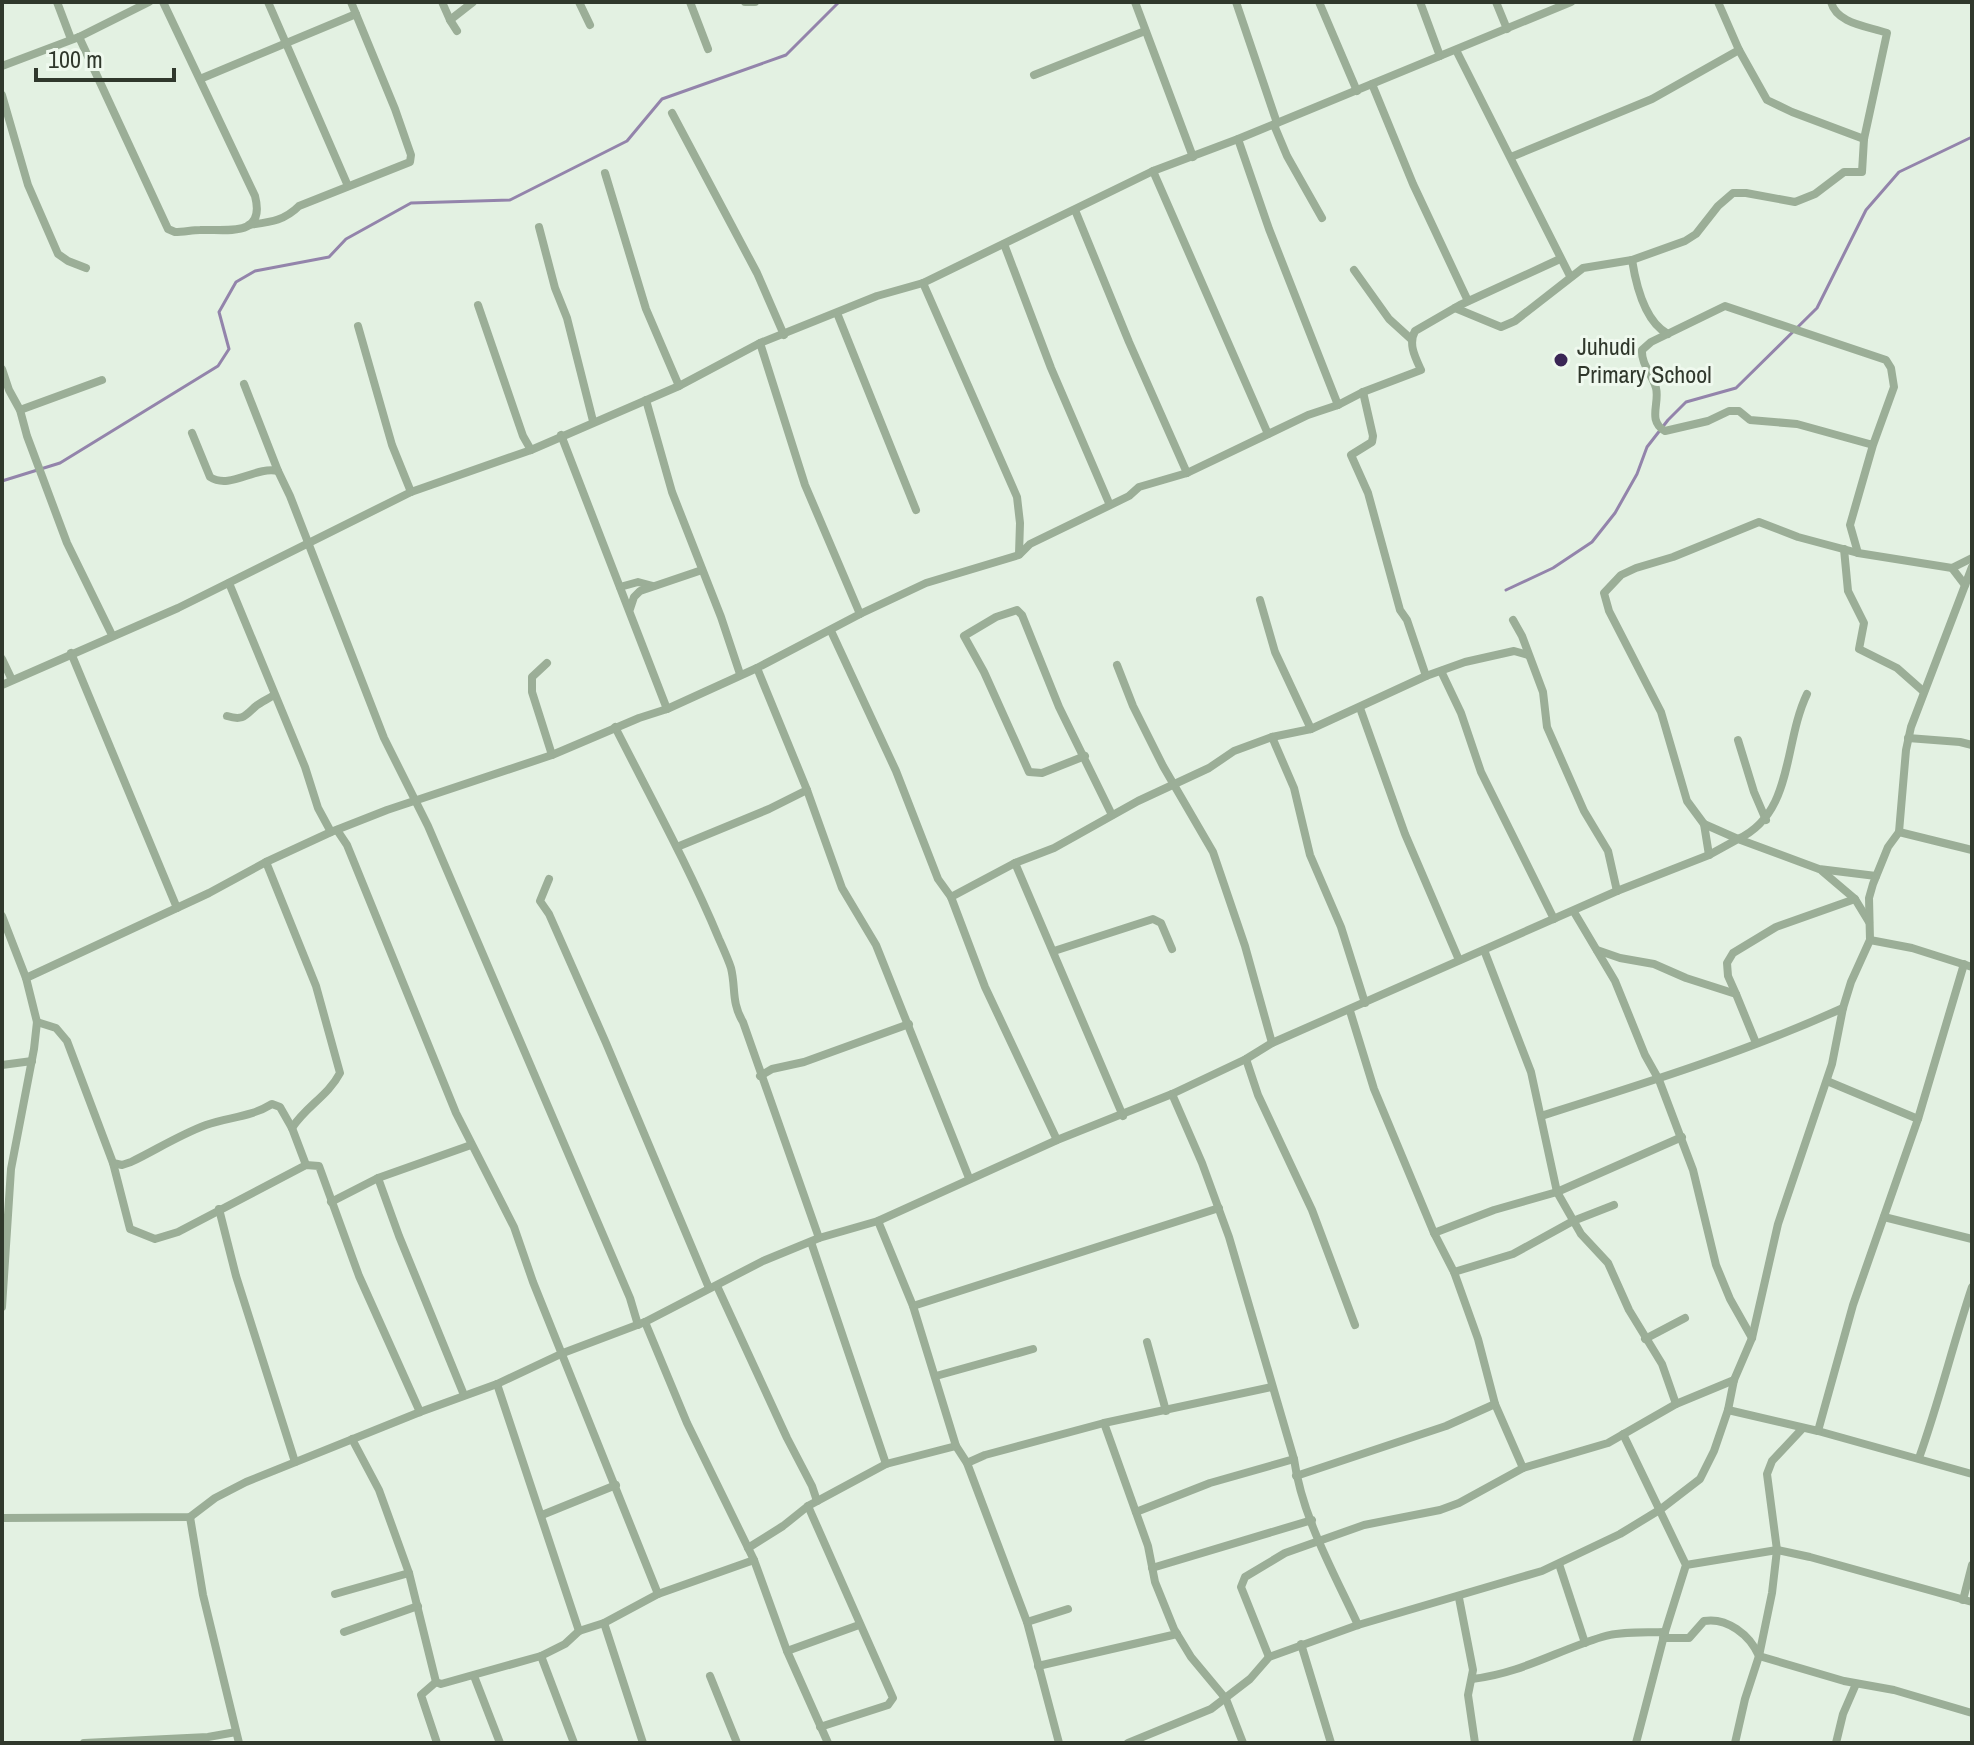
<svg xmlns="http://www.w3.org/2000/svg" width="1974" height="1745" font-family="'Archivo Narrow',sans-serif">
  <rect width="100%" height="100%" fill="#e3f1e2"/>
  <g fill="none" stroke-linecap="round" stroke-linejoin="round">
    <g stroke="#9384ab" stroke-width="3">
      <path d="M2,481L60,463L218,366L229,349L219,312L236,282L255,271L329,257L346,239L411,203L510,200L627,141L662,99L786,55L839,2"/>
      <path d="M1506,590L1553,568L1592,542L1615,513L1637,474L1647,447L1668,420L1686,402L1736,388L1817,308L1866,210L1899,172L1972,137"/>
    </g>
    <g stroke="#9bae97" stroke-width="8">
      <path d="M57,2L71,39"/>
      <path d="M268,2L348,186"/>
      <path d="M442,2L450,20"/>
      <path d="M579,2L590,25"/>
      <path d="M690,2L708,49"/>
      <path d="M745,2H755"/>
      <path d="M1135,2L1193,157"/>
      <path d="M1236,2L1277,123"/>
      <path d="M1319,2L1357,91"/>
      <path d="M1420,2L1440,56"/>
      <path d="M1496,2L1507,29"/>
      <path d="M1718,2L1739,50L1767,100L1792,112L1864,139"/>
      <path d="M457,31L450,20L473,2"/>
      <path d="M79,37L168,229L175,232C184,232 192,230 200,230C227,229 266,238 255,196L163,2"/>
      <path d="M1456,50L1570,276"/>
      <path d="M2,66L79,37L149,2"/>
      <path d="M1034,75L1145,31"/>
      <path d="M200,79L356,14"/>
      <path d="M1372,84L1413,184L1468,301"/>
      <path d="M2,95L28,185L58,254L68,261L86,268"/>
      <path d="M672,113L757,273L784,335"/>
      <path d="M1274,125L1287,156L1322,218"/>
      <path d="M1238,139L1269,229L1338,405"/>
      <path d="M1511,157L1652,99L1739,50"/>
      <path d="M1153,171L1268,434"/>
      <path d="M605,173L646,309L679,386"/>
      <path d="M1075,210L1129,342L1187,473"/>
      <path d="M249,225C270,222 284,221 299,206L410,162L411,155L395,109L351,2"/>
      <path d="M539,227L555,288L567,318L593,421"/>
      <path d="M1004,244L1051,368L1109,503"/>
      <path d="M1632,260C1636,285 1645,322 1668,334"/>
      <path d="M1354,270L1389,319L1411,339"/>
      <path d="M923,283L1017,497L1020,523L1019,554"/>
      <path d="M478,305L523,436L531,450"/>
      <path d="M1455,308L1501,327L1515,321L1583,268L1632,260L1685,241L1696,234L1718,206L1733,193H1746L1795,202L1815,194L1844,172H1862L1864,139L1887,33C1867,26 1837,24 1831,2"/>
      <path d="M837,313L916,510"/>
      <path d="M358,326L392,445L411,492"/>
      <path d="M760,343L805,485L860,614"/>
      <path d="M2,369L9,390L20,410L27,436L67,543L112,635"/>
      <path d="M244,384L278,471"/>
      <path d="M1363,392L1373,436L1372,442L1351,455L1368,493L1400,610L1407,620L1426,676"/>
      <path d="M646,400L672,492L721,617L740,674"/>
      <path d="M20,410L102,380"/>
      <path d="M192,433L210,477C230,490 255,466 278,471L290,496L384,738L428,826L630,1298L638,1325"/>
      <path d="M561,435L667,709"/>
      <path d="M1844,549L1848,591L1864,623L1859,649L1897,668L1923,691"/>
      <path d="M1858,553L1850,525L1873,445L1894,387L1891,368L1886,360L1725,306L1651,342L1642,350C1641,364 1652,374 1656,388C1660,403 1647,421 1665,431L1708,421L1729,411H1739L1750,420L1797,424L1873,445"/>
      <path d="M1952,568L1972,558"/>
      <path d="M229,583L305,767L318,808L331,832"/>
      <path d="M620,587L638,582L653,586"/>
      <path d="M1260,600L1275,652L1311,729"/>
      <path d="M630,609L634,597L640,591L702,570"/>
      <path d="M1513,620L1522,636L1543,692L1547,727L1584,811L1608,851L1617,891"/>
      <path d="M831,631L896,771L938,879L951,897L985,987L1057,1140"/>
      <path d="M71,653L177,908"/>
      <path d="M2,659L12,680"/>
      <path d="M547,663L532,677V692L552,755"/>
      <path d="M1117,665L1133,706L1163,766L1213,852L1245,946L1272,1043"/>
      <path d="M757,668L807,790L842,888L876,945L969,1178"/>
      <path d="M1441,671L1461,713L1481,772L1554,919"/>
      <path d="M2,685L178,608L411,492L531,450L679,386L760,343L877,296L923,283L1153,171L1238,139L1571,2"/>
      <path d="M1360,708L1405,834L1459,960"/>
      <path d="M227,716C243,721 245,716 256,706C261,702 268,699 274,695"/>
      <path d="M615,727C651,798 689,867 719,939C723,948 728,959 731,968C736,988 731,1002 743,1022L819,1238"/>
      <path d="M1272,737L1294,788L1310,855L1341,927L1365,1003"/>
      <path d="M1908,738L1960,742L1972,745"/>
      <path d="M1738,740L1754,792L1766,820"/>
      <path d="M1085,756L1042,773L1029,772L984,672L964,636L996,617L1017,610L1022,615L1059,707L1112,815"/>
      <path d="M1704,824L1738,839C1794,813 1783,744 1807,694"/>
      <path d="M337,830L347,845L456,1113L514,1227L533,1282L658,1594"/>
      <path d="M1899,832L1906,750L1911,727L1972,567"/>
      <path d="M677,847L769,809L807,790"/>
      <path d="M1709,855L1704,824L1687,801L1661,712L1609,611L1604,593L1621,575L1636,568L1673,557L1759,522L1798,537L1858,553L1952,568L1965,585"/>
      <path d="M266,862L316,986L340,1073C328,1096 305,1107 292,1128"/>
      <path d="M1015,863L1123,1116"/>
      <path d="M1822,871L1855,899L1869,922"/>
      <path d="M549,879L540,901L549,914L606,1043L709,1288"/>
      <path d="M951,897L1015,863L1054,848L1138,801L1209,768L1234,751L1272,737L1311,729L1426,676L1465,662L1514,651L1528,655"/>
      <path d="M1574,912L1615,981L1645,1055L1659,1080L1693,1170L1716,1265L1730,1299L1752,1338"/>
      <path d="M2,916L26,978L37,1022L34,1049L11,1169L2,1307"/>
      <path d="M1870,940L1912,948L1972,967"/>
      <path d="M1484,950L1531,1072L1557,1192L1581,1234L1608,1263L1629,1310L1662,1364L1676,1404"/>
      <path d="M1597,950L1620,958L1654,964L1686,978L1736,994L1756,1043"/>
      <path d="M1054,951L1153,919L1161,923L1172,949"/>
      <path d="M26,978L209,893L266,862L331,832L387,810L552,755L639,718L667,709L757,668L860,614L926,583L1019,555L1030,544L1129,496L1139,487L1187,473L1308,415L1338,405L1363,392L1421,370C1415,357 1408,344 1415,331L1460,305L1560,259"/>
      <path d="M1736,994L1728,976L1727,963L1733,953L1776,927L1855,899"/>
      <path d="M1350,1011L1374,1089L1434,1233L1454,1272L1478,1339L1495,1404L1523,1468"/>
      <path d="M37,1022L56,1028L67,1041L113,1163L122,1165L131,1162C156,1150 179,1135 206,1125C229,1117 251,1117 272,1104L280,1107L292,1128L306,1165"/>
      <path d="M1246,1059L1258,1095L1312,1210L1355,1325"/>
      <path d="M2,1065L32,1061"/>
      <path d="M760,1076L772,1069L804,1062L909,1024"/>
      <path d="M1827,1081L1918,1119"/>
      <path d="M1172,1094L1202,1163L1229,1237L1294,1459C1302,1517 1334,1573 1358,1625"/>
      <path d="M1541,1116C1643,1084 1746,1052 1843,1008"/>
      <path d="M113,1163L130,1229L155,1239L178,1232L306,1165L319,1166L359,1276L420,1412"/>
      <path d="M378,1178L399,1236L464,1395"/>
      <path d="M331,1202L378,1178L471,1145"/>
      <path d="M219,1209L236,1276L295,1462"/>
      <path d="M1884,1217L1972,1239"/>
      <path d="M878,1221L913,1306L956,1446L967,1463L1027,1622L1059,1743"/>
      <path d="M1434,1233L1494,1210L1557,1192L1682,1137"/>
      <path d="M811,1242L886,1464"/>
      <path d="M1454,1272L1513,1254L1573,1221L1614,1205"/>
      <path d="M717,1286L787,1438L812,1486L817,1501"/>
      <path d="M913,1306L1219,1208"/>
      <path d="M645,1322L687,1423L754,1560L787,1651L828,1743"/>
      <path d="M1645,1339L1685,1318"/>
      <path d="M1147,1342L1166,1411"/>
      <path d="M936,1376L1033,1349"/>
      <path d="M497,1384L579,1631"/>
      <path d="M1728,1410L1818,1431L1972,1474"/>
      <path d="M1104,1423L1148,1546L1155,1582L1174,1629L1191,1657L1226,1699L1243,1743"/>
      <path d="M1818,1431L1853,1305L1918,1119L1964,964"/>
      <path d="M1623,1434L1686,1565L1665,1632L1636,1743"/>
      <path d="M352,1439L379,1490L409,1573L436,1682L441,1684L541,1656L565,1644L579,1631L604,1623L658,1594L754,1560"/>
      <path d="M1919,1458C1939,1402 1953,1344 1972,1287"/>
      <path d="M967,1463L985,1455L1104,1423L1272,1387"/>
      <path d="M1296,1476L1446,1426L1495,1404"/>
      <path d="M808,1506L893,1698L888,1705L820,1727"/>
      <path d="M1136,1512L1210,1483L1294,1459"/>
      <path d="M542,1515L616,1485"/>
      <path d="M190,1517L203,1595L239,1743"/>
      <path d="M2,1518L190,1517L215,1498L246,1482L420,1412L497,1384L563,1353L645,1322L763,1261L819,1238L878,1221L1057,1140L1172,1094L1246,1059L1272,1043L1617,891L1709,855L1738,839L1819,869L1876,876"/>
      <path d="M748,1548L783,1526L808,1506L886,1464L956,1446"/>
      <path d="M1559,1564L1585,1643"/>
      <path d="M1686,1565L1777,1550L1810,1557L1972,1602"/>
      <path d="M1152,1568L1312,1520"/>
      <path d="M335,1594L409,1573"/>
      <path d="M1459,1598L1473,1670L1468,1695L1475,1743"/>
      <path d="M1963,1600L1972,1565"/>
      <path d="M1027,1622L1068,1609"/>
      <path d="M604,1623L643,1743"/>
      <path d="M344,1632L418,1606"/>
      <path d="M1663,1638H1689L1704,1621C1727,1617 1750,1635 1759,1656L1844,1681L1894,1690L1972,1713"/>
      <path d="M1301,1644L1331,1743"/>
      <path d="M787,1651L859,1625"/>
      <path d="M541,1656L574,1743"/>
      <path d="M1269,1657L1241,1587L1245,1577L1285,1553L1364,1525L1440,1510L1459,1503L1523,1468L1608,1443L1676,1404L1734,1380"/>
      <path d="M1038,1666L1177,1634"/>
      <path d="M474,1676L500,1743"/>
      <path d="M710,1676L737,1743"/>
      <path d="M1472,1679C1522,1673 1556,1651 1602,1637C1622,1631 1645,1633 1665,1632"/>
      <path d="M436,1682L421,1695L437,1743"/>
      <path d="M84,1743L208,1737L236,1732"/>
      <path d="M1128,1743L1211,1709L1250,1679L1269,1657L1358,1625L1542,1571L1620,1534L1661,1509L1700,1479L1714,1451L1728,1410L1734,1380L1752,1338L1778,1224L1832,1064L1843,1008L1851,982L1870,940L1869,898L1873,884L1888,847L1899,832L1972,850"/>
      <path d="M1735,1743L1745,1699L1759,1656L1772,1593L1777,1550L1767,1474L1772,1461L1802,1429"/>
      <path d="M1836,1743L1843,1714L1856,1684"/>
    </g>
  </g>
  <circle fill="#3a2655" stroke="#eff9ee" stroke-width="3" cx="1561" cy="360" r="8"/>
  <g text-anchor="middle" dominant-baseline="central" stroke-width="6" stroke-linejoin="round" paint-order="stroke">
    <g font-size="24" fill="#30382c" stroke="#eff9ee" text-anchor="start">
      <text x="1577" y="346">Juhudi<tspan x="1577" dy="28">Primary School</tspan></text>
    </g>
  </g>
  <rect width="1974" height="1745" fill="none" stroke="#30382c" stroke-width="8"/>
  <path d="M36 68v12h138v-12" fill="none" stroke="#30382c" stroke-width="4"/>
  <text x="48" y="68" font-size="24" fill="#30382c" stroke="#eff9ee" stroke-width="6" paint-order="stroke">100 m</text>
</svg>
